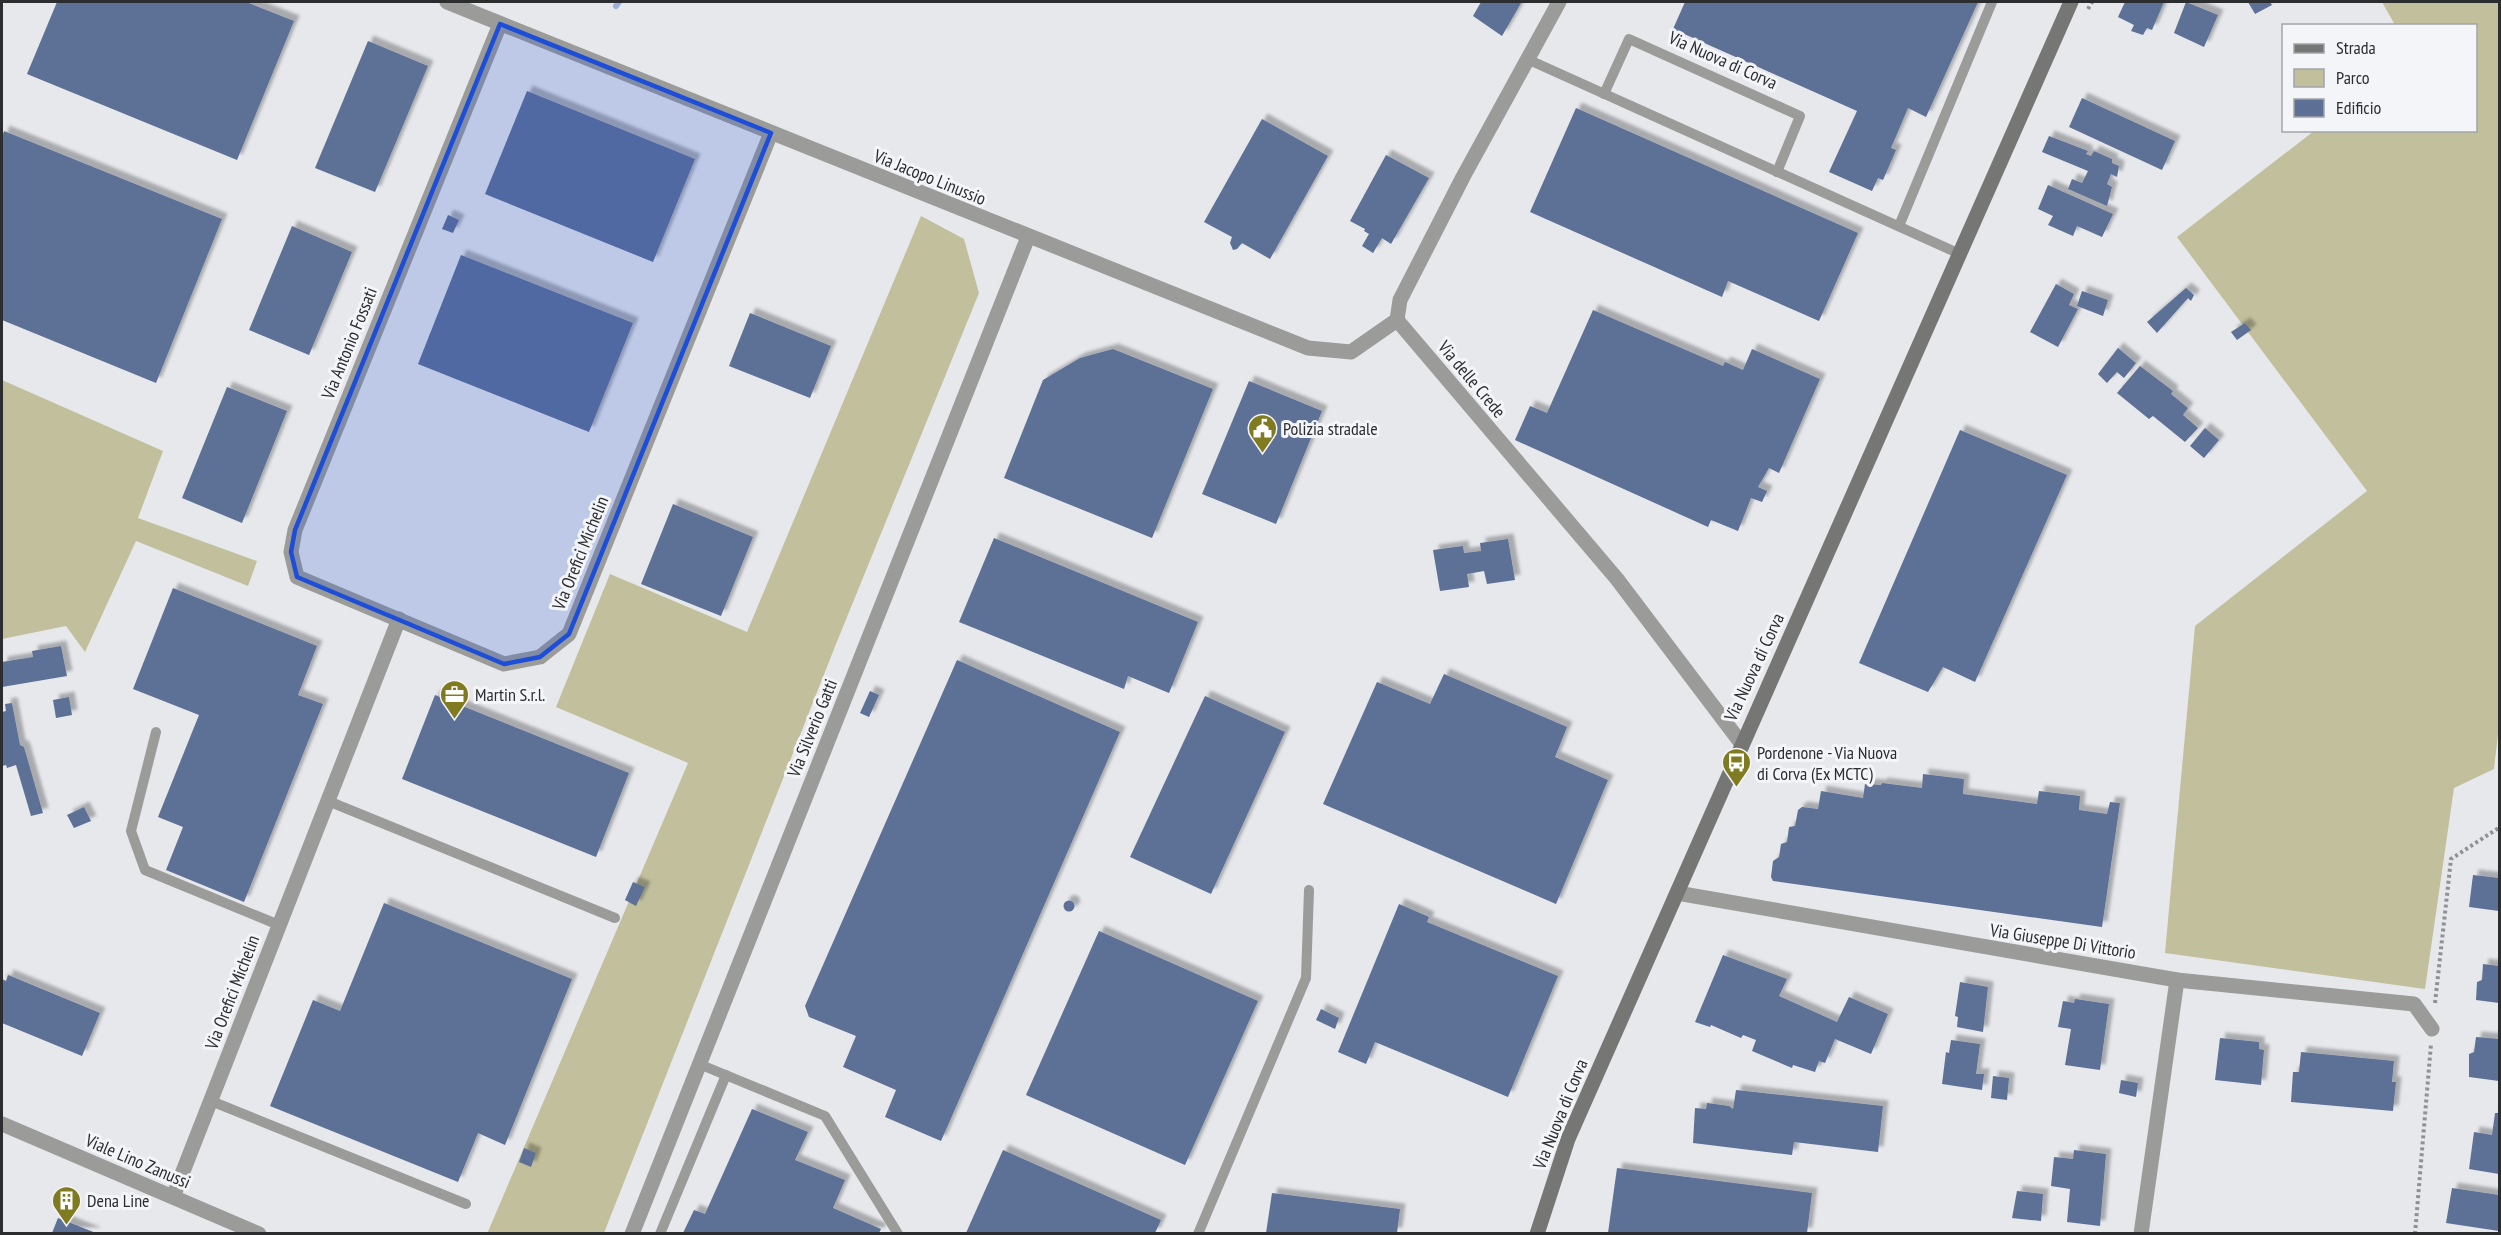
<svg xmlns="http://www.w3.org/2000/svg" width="2501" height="1235" font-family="'PT Sans Narrow',sans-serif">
  <defs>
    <filter id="shadow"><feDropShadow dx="5.5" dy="-5.5" stdDeviation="1.5" flood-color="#0004"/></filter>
  </defs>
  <rect width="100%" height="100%" fill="#e6e8ec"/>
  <g fill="#c1bf9c">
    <path d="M2382,2H2499V725L2494,769L2454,788L2425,989L2165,953L2195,626L2367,491L2177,237L2314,131L2476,130V26L2395,25Z"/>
    <path d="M921,216L964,239L979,293L836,644L604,1233L487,1234L688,763L556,707L610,574L747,632Z"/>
    <path d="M2,380L163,451L138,518L257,561L248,586L136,541L85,652L66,626L2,639Z"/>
  </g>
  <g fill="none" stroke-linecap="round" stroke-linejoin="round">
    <path stroke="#9bafd8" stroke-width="6" d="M616,6L619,2"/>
  </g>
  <g fill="#5d6f95" filter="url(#shadow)">
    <path d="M57,2H246L294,21L237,160L27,74Z"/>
    <path d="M1481,2L1521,3L1502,36L1473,16Z"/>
    <path d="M1685,2H1978L1926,117L1908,108L1891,148L1896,150L1883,180L1878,178L1872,191L1829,172L1857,111L1673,29Z"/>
    <path d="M2125,2H2164L2152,30L2147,28L2143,35L2131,31L2134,25L2118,17Z"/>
    <path d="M2186,2L2218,15L2204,47L2174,33Z"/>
    <path d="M2248,2H2270L2272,5L2255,14Z"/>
    <path d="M368,41L428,66L375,192L315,168Z"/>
    <path d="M527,91L695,159L653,262L485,194Z"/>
    <path d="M2082,98L2175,141L2162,170L2069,127Z"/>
    <path d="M1576,108L1858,233L1819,321L1728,281L1722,297L1530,212Z"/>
    <path d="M1262,119L1328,156L1270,259L1242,243L1237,249L1233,250L1230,243L1232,237L1204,222Z"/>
    <path d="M4,131L222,219L156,383L2,320V137Z"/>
    <path d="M2049,136L2088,151L2086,154L2091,156L2094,151L2112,159V163L2119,166L2117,177L2111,174L2107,184L2112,187L2107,206L2068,189L2072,179L2082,183L2088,171L2042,152Z"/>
    <path d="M1386,155L1429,178L1391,244L1382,238L1373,253L1362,246L1369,234L1364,231L1365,229L1350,221Z"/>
    <path d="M2048,185L2113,214L2102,237L2077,226L2073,236L2048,225L2053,216L2038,209Z"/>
    <path d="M448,215L459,220L453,233L442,229Z"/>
    <path d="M292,226L352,252L309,355L249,330Z"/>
    <path d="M461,255L633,323L589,432L418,364Z"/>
    <path d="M2056,284L2074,294L2069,305L2078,309L2058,347L2030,332Z"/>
    <path d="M2186,288L2194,295L2191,301L2188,298L2157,333L2147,322Z"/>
    <path d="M2082,291L2108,300L2103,316L2077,306Z"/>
    <path d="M1593,310L1723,366L1725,362L1743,370L1752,349L1820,379L1779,473L1769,468L1758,487L1767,491L1762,502L1751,498L1738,531L1711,520L1708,527L1515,440L1530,406L1547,413Z"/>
    <path d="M750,313L831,346L810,398L729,366Z"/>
    <path d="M2245,323L2251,330L2237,340L2231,332Z"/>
    <path d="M2118,348L2136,363L2124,378L2117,372L2107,383L2098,374Z"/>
    <path d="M1113,349L1213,389L1152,538L1004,478L1043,380L1080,358Z"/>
    <path d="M2140,366L2173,391L2171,394L2188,408L2183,415L2198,428L2185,442L2153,416L2149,419L2117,393Z"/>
    <path d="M1249,381L1322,411L1276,524L1202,494Z"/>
    <path d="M227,387L287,411L242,523L182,498Z"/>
    <path d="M2205,428L2219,440L2204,458L2190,446Z"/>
    <path d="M1960,430L2067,475L1975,682L1943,667L1928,692L1859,663Z"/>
    <path d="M673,504L753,537L721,616L641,584Z"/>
    <path d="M994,538L1198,622L1169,693L1128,676L1124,689L959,622Z"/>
    <path d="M1508,539L1515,580L1487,584L1484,571L1467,574L1469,587L1440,591L1433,550L1463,546L1464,553L1481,551L1480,543Z"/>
    <path d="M173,588L317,646L298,695L323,704L244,902L166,870L183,827L158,817L199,715L133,689Z"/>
    <path d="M61,646L67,676L2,687V662L33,657L32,651Z"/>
    <path d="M957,660L1120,732L941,1141L885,1117L896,1090L843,1067L856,1036L809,1017L805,1006Z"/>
    <path d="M1444,674L1567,727L1555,757L1608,780L1556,904L1323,804L1377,682L1430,704Z"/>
    <path d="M870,691L879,695L869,717L860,713Z"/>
    <path d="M435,695L629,773L596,857L402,779Z"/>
    <path d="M1205,696L1285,732L1211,894L1130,857Z"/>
    <path d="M69,697L72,715L56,718L53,700Z"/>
    <path d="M12,703L20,745L24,747L43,813L31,816L16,765L7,768L6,765L2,766V712L6,711L5,704Z"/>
    <path d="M1923,774L1964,779L1963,794L2037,804L2039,791L2080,796L2079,810L2107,814L2110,802L2120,803L2102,927L1773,881L1771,877L1773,861L1779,857L1781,844L1787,842L1789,827L1795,826L1798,810L1802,807L1818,809L1821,791L1863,798L1865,784L1881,785L1882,783L1922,788Z"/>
    <path d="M84,807L91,821L74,828L67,815Z"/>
    <path d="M2473,875L2499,878V911L2469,907Z"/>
    <path d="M633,882L645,887L636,906L625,900Z"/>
    <circle cx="1069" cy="906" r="5.5"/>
    <path d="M384,903L572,979L505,1145L478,1133L458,1182L270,1106L313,1000L340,1011Z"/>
    <path d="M1399,904L1429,917L1427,922L1558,976L1508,1097L1375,1042L1366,1064L1338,1052Z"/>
    <path d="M1099,931L1258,1001L1185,1165L1026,1095Z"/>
    <path d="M1723,955L1787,979L1779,996L1837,1022L1849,997L1888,1014L1871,1054L1835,1039L1825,1063L1819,1061L1815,1072L1793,1065L1792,1068L1752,1051L1756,1040L1743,1035L1741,1038L1711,1025L1710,1027L1695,1022Z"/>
    <path d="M2483,964L2499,966V1003L2476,1000L2477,982L2482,980Z"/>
    <path d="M8,975L100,1013L82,1056L2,1023V979L6,981Z"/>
    <path d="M1960,982L1988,987L1983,1032L1957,1027L1958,1017L1955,1016Z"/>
    <path d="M2075,999L2109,1004L2100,1070L2065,1065L2071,1029L2058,1027L2063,1001L2074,1003Z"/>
    <path d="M1321,1009L1339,1018L1335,1029L1316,1020Z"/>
    <path d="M2476,1037L2499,1039V1081L2469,1077V1054L2474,1052Z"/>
    <path d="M2220,1038L2259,1042V1049L2264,1050L2261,1085L2215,1080Z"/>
    <path d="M1951,1040L1980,1044L1976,1074H1984L1982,1090L1942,1084L1946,1052L1949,1053Z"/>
    <path d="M2301,1052L2394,1061L2392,1082H2396L2393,1111L2291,1102L2293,1072H2299Z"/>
    <path d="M1993,1076L2009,1078L2007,1100L1991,1098Z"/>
    <path d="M2121,1080L2138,1083L2136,1097L2119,1093Z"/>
    <path d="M1736,1090L1883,1106L1878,1152L1794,1142L1792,1155L1693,1143L1695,1108L1706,1109L1707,1103L1729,1106L1733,1109Z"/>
    <path d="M752,1109L808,1132L795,1160L845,1180L833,1208L881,1229L879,1233H683L694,1210L705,1214Z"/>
    <path d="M2495,1113H2499V1174L2469,1169L2474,1132L2492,1135Z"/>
    <path d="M524,1148L536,1153L531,1167L519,1162Z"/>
    <path d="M1003,1150L1161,1220L1155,1233H966Z"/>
    <path d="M2074,1150L2106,1154L2100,1226L2067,1222L2070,1189L2051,1186L2054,1157L2073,1159Z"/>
    <path d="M1617,1168L1812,1193L1807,1233H1608Z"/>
    <path d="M2452,1188L2499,1195V1231L2446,1223Z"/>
    <path d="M2017,1191L2043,1194L2041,1221L2012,1218Z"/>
    <path d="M1272,1193L1400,1209L1397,1233H1266Z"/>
    <path d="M58,1218L96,1233H52Z"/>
  </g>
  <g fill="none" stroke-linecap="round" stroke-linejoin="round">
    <g stroke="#909194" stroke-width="4" stroke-dasharray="3 3" stroke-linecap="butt">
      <path d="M2088,9L2092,2"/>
      <path d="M2435,1003L2451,859L2500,827"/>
      <path d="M2415,1234L2431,1044"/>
    </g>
    <g stroke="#9b9b99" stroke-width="10">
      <path d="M1527,59L1960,254"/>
      <path d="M1604,94L1629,39L1800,116L1777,172"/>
      <path d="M1899,226L1992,2"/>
      <path d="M156,732L131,831L145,870L279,925"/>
      <path d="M328,801L615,918"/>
      <path d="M699,1064L825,1116L898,1234"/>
      <path d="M211,1101L466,1204"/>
      <path d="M660,1234L726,1075"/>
      <path d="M1198,1234L1306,978L1309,890"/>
    </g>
    <g stroke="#9b9b99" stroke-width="15">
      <path d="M447,2L1308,348L1351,352L1397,320"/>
      <path d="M500,24L295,530L291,552L297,577L504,664L540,657L569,634L771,133"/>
      <path d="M1397,320L1617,579L1741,743"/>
      <path d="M1397,320L1400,300L1463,177L1559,2"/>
      <path d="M1677,893L2177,980L2414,1004L2432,1029"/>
      <path d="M2,1124L259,1234"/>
      <path d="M173,1197L399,619"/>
      <path d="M632,1234L1028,237"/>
      <path d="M2141,1234L2177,980"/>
    </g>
    <path stroke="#767674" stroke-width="15" d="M1537,1234L1568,1139L2071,2"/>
  </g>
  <path fill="#1d4ed8" fill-opacity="0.2" stroke="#1d4ed8" stroke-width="4.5" stroke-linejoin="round" d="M500,24L771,133L569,634L540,657L504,664L297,577L291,552L295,530Z"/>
  <defs>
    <symbol id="civic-pin" viewBox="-11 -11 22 30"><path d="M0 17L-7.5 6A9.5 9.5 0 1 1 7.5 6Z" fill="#807a20" stroke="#f3f5f9"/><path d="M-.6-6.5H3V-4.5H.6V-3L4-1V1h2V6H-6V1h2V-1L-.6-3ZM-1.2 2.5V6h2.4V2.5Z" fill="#fff"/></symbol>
    <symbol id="office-pin" viewBox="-11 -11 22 30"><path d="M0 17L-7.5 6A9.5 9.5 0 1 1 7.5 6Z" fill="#807a20" stroke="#f3f5f9"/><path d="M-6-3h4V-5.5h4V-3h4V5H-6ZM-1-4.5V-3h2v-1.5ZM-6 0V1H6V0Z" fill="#fff"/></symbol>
    <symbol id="bus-pin" viewBox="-11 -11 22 30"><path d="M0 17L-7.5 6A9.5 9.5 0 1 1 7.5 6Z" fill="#807a20" stroke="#f3f5f9"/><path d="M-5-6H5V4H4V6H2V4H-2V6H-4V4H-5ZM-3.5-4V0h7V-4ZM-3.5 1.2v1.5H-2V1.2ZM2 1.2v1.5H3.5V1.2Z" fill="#fff"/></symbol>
    <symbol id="building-pin" viewBox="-11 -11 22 30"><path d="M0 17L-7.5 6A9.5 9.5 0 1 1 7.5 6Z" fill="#807a20" stroke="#f3f5f9"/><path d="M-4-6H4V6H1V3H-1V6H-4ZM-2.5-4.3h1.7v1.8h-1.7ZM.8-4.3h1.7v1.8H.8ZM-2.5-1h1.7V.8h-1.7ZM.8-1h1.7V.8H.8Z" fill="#fff"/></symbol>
  </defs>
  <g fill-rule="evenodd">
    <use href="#civic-pin" x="1246" y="412" width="33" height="45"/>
    <use href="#office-pin" x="438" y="678" width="33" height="45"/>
    <use href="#bus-pin" x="1720" y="746" width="33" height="45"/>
    <use href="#building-pin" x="50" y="1184" width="33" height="45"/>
  </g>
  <g text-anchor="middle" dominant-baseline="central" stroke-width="6" stroke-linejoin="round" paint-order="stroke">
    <g font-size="18" fill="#2c2d2e" stroke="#f3f5f9">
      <text transform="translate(1723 60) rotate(24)">Via Nuova di Corva</text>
      <text transform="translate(930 177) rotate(22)">Via Jacopo Linussio</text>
      <text transform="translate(349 343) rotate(-68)">Via Antonio Fossati</text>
      <text transform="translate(1472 379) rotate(50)">Via delle Crede</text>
      <text transform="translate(580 553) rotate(-68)">Via Orefici Michelin</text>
      <text transform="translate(1754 667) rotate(-65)">Via Nuova di Corva</text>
      <text transform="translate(812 728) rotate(-68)">Via Silverio Gatti</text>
      <text transform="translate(2063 941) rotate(9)">Via Giuseppe Di Vittorio</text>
      <text transform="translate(232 992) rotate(-69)">Via Orefici Michelin</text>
      <text transform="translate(1560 1114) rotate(-68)">Via Nuova di Corva</text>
      <text transform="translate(138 1161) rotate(23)">Viale Lino Zanussi</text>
    </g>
    <g font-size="18" fill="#2c2d2e" stroke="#f3f5f9" text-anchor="start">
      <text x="1283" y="428">Polizia stradale</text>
      <text x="475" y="694">Martin S.r.l.</text>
      <text x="1757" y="752">Pordenone - Via Nuova<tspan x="1757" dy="21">di Corva (Ex MCTC)</tspan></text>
      <text x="87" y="1200">Dena Line</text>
    </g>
  </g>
  <rect width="2501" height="1235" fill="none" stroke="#2c2d2e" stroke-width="6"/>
  <rect x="2282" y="24" width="195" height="108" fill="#f3f5f9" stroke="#a3a5a8" stroke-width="1.5"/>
  <rect x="2294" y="44" width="30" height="9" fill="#767674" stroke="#a3a5a8" stroke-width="1.5"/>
  <text x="2336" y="54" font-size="18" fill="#2c2d2e">Strada</text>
  <rect x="2294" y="69" width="30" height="18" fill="#c1bf9c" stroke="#a3a5a8" stroke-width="1.5"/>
  <text x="2336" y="84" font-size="18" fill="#2c2d2e">Parco</text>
  <rect x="2294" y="99" width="30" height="18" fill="#5d6f95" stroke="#a3a5a8" stroke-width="1.5"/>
  <text x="2336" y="114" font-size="18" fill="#2c2d2e">Edificio</text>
</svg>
